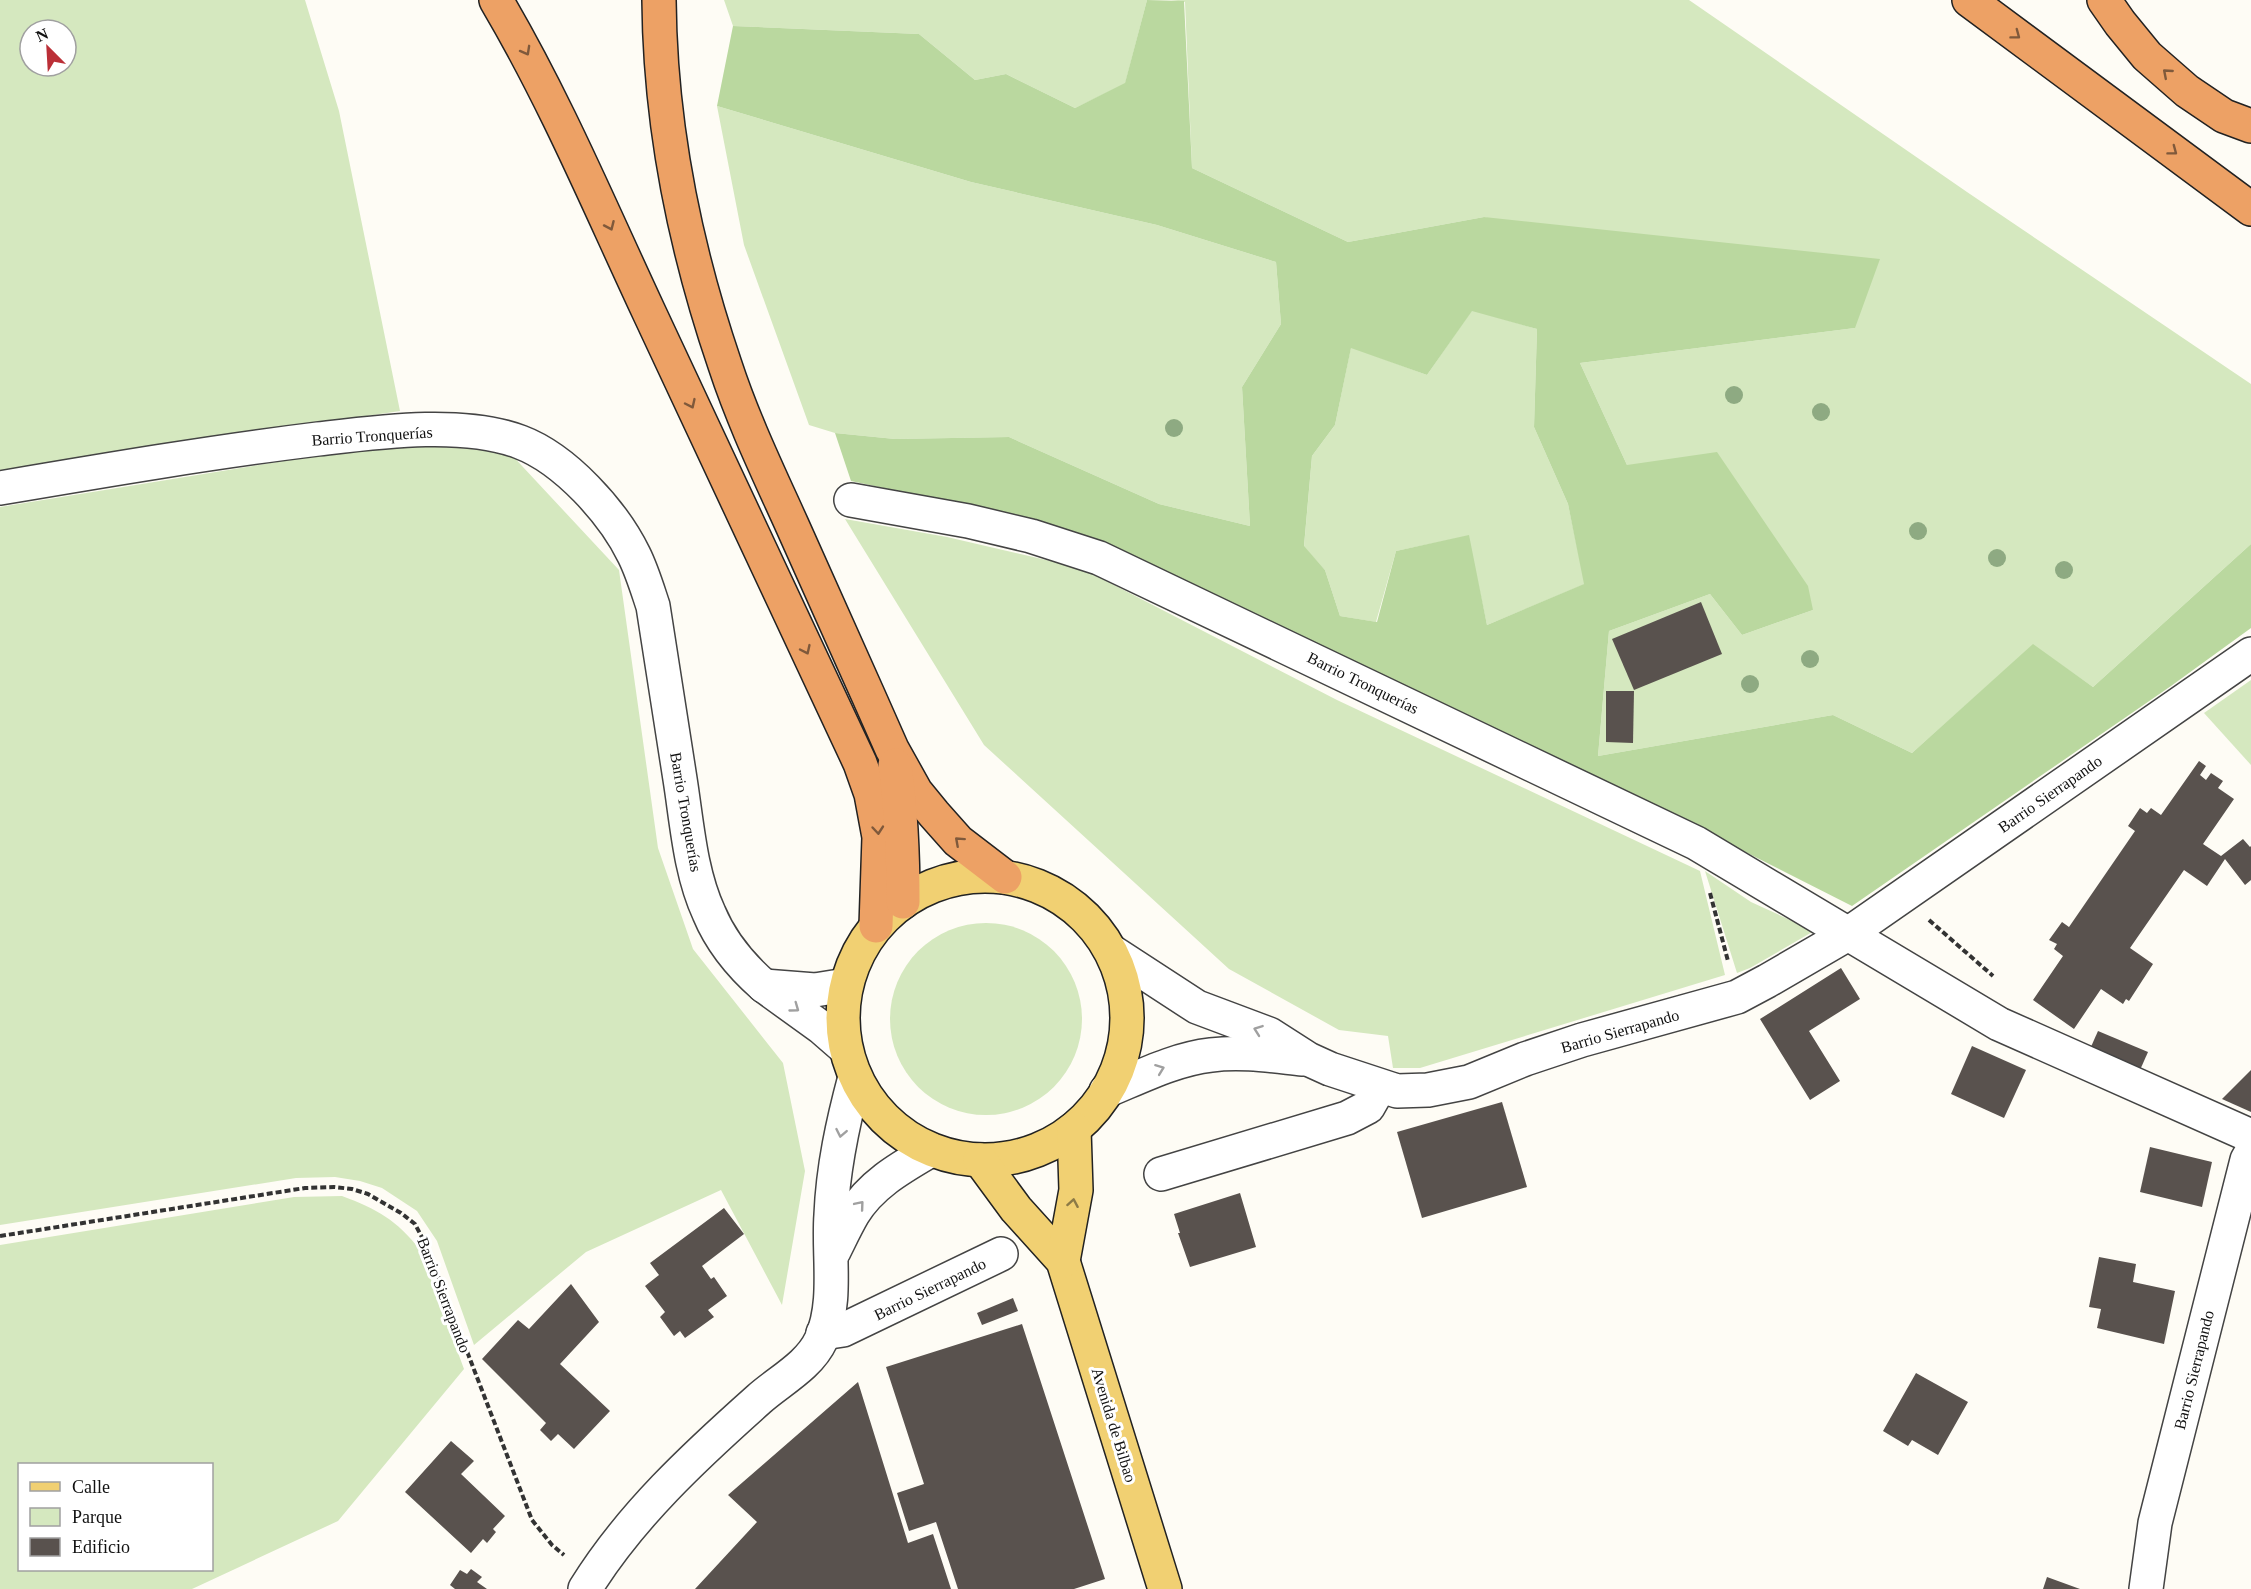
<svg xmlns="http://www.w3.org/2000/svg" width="2251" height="1589" font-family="Georgia,serif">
  <rect width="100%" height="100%" fill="#fefcf5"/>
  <g fill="#d5e8bf" fill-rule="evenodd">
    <path d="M0,0H305L339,111L400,411L0,471ZM30,30H66V66H30Z"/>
    <path d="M724,0H1147L1125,84L1075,108L1006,74L975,80L919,34L733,26Z"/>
    <path d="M1171,0H1689L1967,192L2251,384V544L2093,687L2033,645L1912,753L1833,715L1598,756L1609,631L1710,594L1742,635L1813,610L1627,465L1580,363L1855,328L1484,217L1348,242L1192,168L1185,2Z"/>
    <path d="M717,106L971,182L1157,225L1276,262L1281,324L1242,387L1250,526L1159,504L1009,437L895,439L835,433L809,425L744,245Z"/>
    <path d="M1472,310L1537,329L1534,427L1568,504L1585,584L1487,625L1468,536L1396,551L1376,622L1340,616L1325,570L1304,547L1312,456L1335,425L1351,347L1427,375Z"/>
    <path d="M394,443L509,452L619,570L658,848L693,949L783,1063L805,1171L782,1305L721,1190L586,1252L474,1345L437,1241L417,1211L382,1188L360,1181L335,1177L296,1178L0,1225V507Z"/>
    <path d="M845,519L947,537L1081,568L1337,700L1700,871L1725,975L1420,1068H1393L1388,1036L1339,1030L1229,969L984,745Z"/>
    <path d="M2251,680V765L2204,713Z"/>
    <path d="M1705,871L1751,902L1814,931L1750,968L1737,973Z"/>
    <circle cx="986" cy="1019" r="96"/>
    <path d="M342,1196C377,1209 397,1220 420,1250L464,1369L338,1521L192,1589H0V1245L294,1197ZM212,1464V1570H20V1464Z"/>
  </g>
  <path fill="#bad89f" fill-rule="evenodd" d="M1147,0L1184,1L1192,168L1348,242L1484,217L1880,259L1855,328L1580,363L1627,465L1717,452L1808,586L1813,610L1742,635L1710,594L1609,631L1598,756L1833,715L1912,753L2033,644L2093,687L2251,544V628L2171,686L1852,906L1633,795L1005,514L851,481L835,433L895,439L1009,437L1159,504L1250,526L1242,387L1281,324L1276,262L1157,225L971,182L717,106L733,26L919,34L975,80L1006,74L1075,108L1125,83ZM1472,311L1537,329L1534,427L1568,504L1584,584L1487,625L1469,535L1396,551L1377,622L1340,616L1325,570L1304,546L1312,456L1335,425L1351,348L1427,375Z"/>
  <g fill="#59524e">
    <path d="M1701,602L1722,654L1634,690L1612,639Z"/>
    <path d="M1606,691H1634L1633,743L1606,742Z"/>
    <path d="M2199,761L2206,766L2200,775L2206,780L2211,773L2223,781L2218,788L2234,799L2203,844L2221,856L2243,839L2250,847L2251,846V880L2245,885L2225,859L2207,886L2184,870L2130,948L2153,964L2129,1001L2126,999L2123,1004L2101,989L2074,1029L2033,1000L2063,956L2054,949L2057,944L2049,940L2062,922L2069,927L2135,831L2128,826L2140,808L2147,813L2151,808L2161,815Z"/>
    <path d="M1841,968L1860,999L1809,1031L1840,1081L1810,1100L1760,1019Z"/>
    <path d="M2098,1031L2148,1052L2140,1070L2090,1049Z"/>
    <path d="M1972,1046L2026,1070L2004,1118L1951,1094Z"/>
    <path d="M2251,1070V1112L2222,1099Z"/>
    <path d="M1502,1102L1527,1187L1422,1218L1397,1132Z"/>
    <path d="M2150,1147L2212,1162L2202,1207L2140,1192Z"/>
    <path d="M1240,1193L1256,1247L1190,1267L1178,1233H1180L1174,1214Z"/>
    <path d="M724,1208L744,1234L702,1266L711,1279L714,1277L727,1296L708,1310L714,1317L685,1338L680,1331L674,1336L660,1317L665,1312L645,1286L659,1275L650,1263Z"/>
    <path d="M2099,1257L2136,1264L2133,1282L2175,1291L2164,1344L2097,1328L2101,1309L2089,1307Z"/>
    <path d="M571,1284L599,1322L560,1364L610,1411L574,1449L558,1434L551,1441L540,1430L546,1423L482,1359L518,1320L529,1329Z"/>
    <path d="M1013,1298L1018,1311L982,1325L977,1313Z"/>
    <path d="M1022,1324L1105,1579L1074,1589H958L936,1522L909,1531L897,1493L924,1484L886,1367Z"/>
    <path d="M1916,1373L1968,1402L1938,1455L1912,1440L1908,1446L1883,1431Z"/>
    <path d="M858,1382L908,1543L933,1534L951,1589H695L757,1522L728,1495Z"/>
    <path d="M451,1441L474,1461L461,1474L505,1516L493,1529L496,1532L487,1543L483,1539L471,1553L405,1492Z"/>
    <path d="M471,1569L482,1577L477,1582L487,1589H455L450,1585L460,1570L467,1574Z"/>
    <path d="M2047,1577L2080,1589H2043Z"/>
  </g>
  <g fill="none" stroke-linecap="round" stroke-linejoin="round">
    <defs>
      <g id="minor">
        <path d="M0,488C106,470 212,452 318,439C377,432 463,420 520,442C565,459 613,512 634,555C642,571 647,588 653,606C662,663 671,721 680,779C687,823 690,872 709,913C721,942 740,965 764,986"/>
        <path d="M851,500L968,521L1031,536L1099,558L1696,843L1999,1024L2251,1136"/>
        <path d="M1111,951L1197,1007L1269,1034L1308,1059L1330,1069L1397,1091L1428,1090L1469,1082L1525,1059L1582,1040L1737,997L1767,981L1848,934L2251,654"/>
        <path d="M845,1048L822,1028L764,986L815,990L846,985"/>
        <path d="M1106,1091C1140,1077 1175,1059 1211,1055C1242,1051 1273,1056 1303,1059"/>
        <path d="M1161,1174L1347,1118L1368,1107L1380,1086"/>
        <path d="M834,1251C840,1239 846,1226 853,1214C871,1184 902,1167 931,1150"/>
        <path d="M823,1333L843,1330L1001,1254"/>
        <path d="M585,1589C630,1516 695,1456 759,1399C779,1381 809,1366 821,1340C838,1302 828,1255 831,1215C833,1167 843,1122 855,1077"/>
        <path d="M2146,1589L2155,1523L2247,1160L2251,1153"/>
      </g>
      <g id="major">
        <circle cx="985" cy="1018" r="142"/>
        <path d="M980,1160L1016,1209L1063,1261L1165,1589"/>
        <path d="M1063,1261L1076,1190L1074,1129"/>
      </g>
      <g id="highway">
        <path d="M496,0C555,100 599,205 648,310C718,461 789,612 860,763L871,794L879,837L876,926"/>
        <path d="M659,0C660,124 685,248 725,365C743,420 768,472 792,525C825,599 859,674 892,749L916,792L934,814L958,841L1005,877"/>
        <path d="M1969,0L2251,209"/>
        <path d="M2104,0L2120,23L2147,56L2187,91L2224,116L2251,126"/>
        <path d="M895,765C901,811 903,855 903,902"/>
      </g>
    </defs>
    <use href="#minor" stroke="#444" stroke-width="36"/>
    <use href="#major" stroke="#222" stroke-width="36"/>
    <use href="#highway" stroke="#222" stroke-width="36"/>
    <g stroke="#333" stroke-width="4" stroke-dasharray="6 3" stroke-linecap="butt">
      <path d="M1710,893L1728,961"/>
      <path d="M1929,920L1993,976"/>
      <path d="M0,1236L305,1188L334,1187L352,1189L368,1194L401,1213L415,1224L426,1245L532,1520L552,1545L564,1555"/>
    </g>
    <use href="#minor" stroke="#fff" stroke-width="33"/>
    <use href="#major" stroke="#f1d072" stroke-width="33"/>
    <use href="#highway" stroke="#eda165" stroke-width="33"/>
  </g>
  <g fill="#8eaa82">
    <circle cx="1734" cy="395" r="9"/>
    <circle cx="1821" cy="412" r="9"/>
    <circle cx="1174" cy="428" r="9"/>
    <circle cx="1918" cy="531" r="9"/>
    <circle cx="1997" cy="558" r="9"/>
    <circle cx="2064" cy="570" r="9"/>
    <circle cx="1810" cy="659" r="9"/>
    <circle cx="1750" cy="684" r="9"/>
  </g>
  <defs><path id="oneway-chevron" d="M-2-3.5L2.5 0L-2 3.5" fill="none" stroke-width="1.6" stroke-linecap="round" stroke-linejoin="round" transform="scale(1.5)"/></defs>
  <g stroke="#7f593b">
    <use href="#oneway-chevron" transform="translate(2016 35) rotate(37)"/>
    <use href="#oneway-chevron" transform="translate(526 51) rotate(61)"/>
    <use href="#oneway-chevron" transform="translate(2167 73) rotate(-139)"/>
    <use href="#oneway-chevron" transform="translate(2173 151) rotate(37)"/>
    <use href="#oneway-chevron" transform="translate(610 226) rotate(66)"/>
    <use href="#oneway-chevron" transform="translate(691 404) rotate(65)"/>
    <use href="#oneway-chevron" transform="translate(806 650) rotate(65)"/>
    <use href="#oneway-chevron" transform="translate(878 830) rotate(85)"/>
    <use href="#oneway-chevron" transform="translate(959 841) rotate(-138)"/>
  </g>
  <g stroke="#a0a0a0">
    <use href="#oneway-chevron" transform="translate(795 1008) rotate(36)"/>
    <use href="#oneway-chevron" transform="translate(1258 1030) rotate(-160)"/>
    <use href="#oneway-chevron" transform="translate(1160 1069) rotate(-21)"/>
    <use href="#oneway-chevron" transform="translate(841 1133) rotate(101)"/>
    <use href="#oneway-chevron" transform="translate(860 1205) rotate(-50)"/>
  </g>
  <use stroke="#8c7a46" href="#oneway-chevron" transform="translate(1073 1203) rotate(-80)"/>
  <g text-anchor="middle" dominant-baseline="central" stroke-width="6" stroke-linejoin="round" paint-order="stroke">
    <g font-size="16" fill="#111" stroke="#fff">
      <text transform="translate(372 436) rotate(-4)">Barrio Tronquerías</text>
      <text transform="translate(1363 683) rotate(26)">Barrio Tronquerías</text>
      <text transform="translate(2050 794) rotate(-35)">Barrio Sierrapando</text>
      <text transform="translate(686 812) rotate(80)">Barrio Tronquerías</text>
      <text transform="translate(1620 1031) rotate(-16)">Barrio Sierrapando</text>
      <text transform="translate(930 1289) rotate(-26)">Barrio Sierrapando</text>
      <text transform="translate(444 1295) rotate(69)">Barrio Sierrapando</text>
      <text transform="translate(2194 1370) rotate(-76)">Barrio Sierrapando</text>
      <text transform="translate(1114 1425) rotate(73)">Avenida de Bilbao</text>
    </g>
  </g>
  <rect x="18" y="1463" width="195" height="108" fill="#ffffff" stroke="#a0a0a0" stroke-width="1.5"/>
  <rect x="30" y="1482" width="30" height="9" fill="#f1d072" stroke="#a0a0a0" stroke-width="1.5"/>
  <text x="72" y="1493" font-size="18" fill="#111111">Calle</text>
  <rect x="30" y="1508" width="30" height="18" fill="#d5e8bf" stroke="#a0a0a0" stroke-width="1.5"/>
  <text x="72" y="1523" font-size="18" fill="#111111">Parque</text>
  <rect x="30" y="1538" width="30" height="18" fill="#59524e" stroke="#a0a0a0" stroke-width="1.5"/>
  <text x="72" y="1553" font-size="18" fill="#111111">Edificio</text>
  <g transform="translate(48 48) rotate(336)"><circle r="28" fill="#ffffff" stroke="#a0a0a0" stroke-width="1.5"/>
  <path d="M0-4.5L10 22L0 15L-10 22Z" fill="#bb2f37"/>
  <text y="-9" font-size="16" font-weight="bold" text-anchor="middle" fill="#111111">N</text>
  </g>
</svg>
